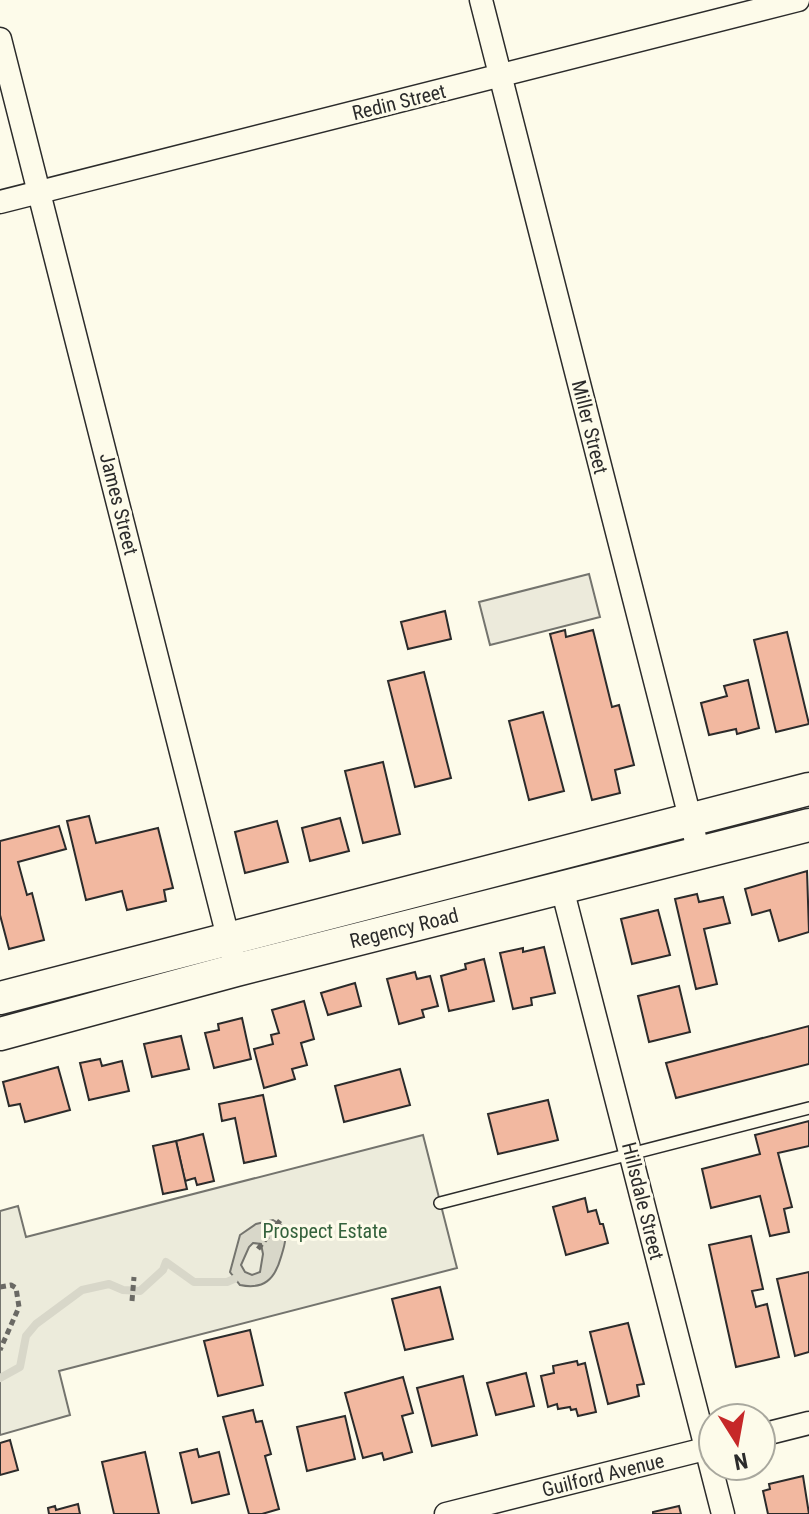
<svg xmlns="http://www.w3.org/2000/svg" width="809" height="1514" font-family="'Roboto Condensed',sans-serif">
  <rect width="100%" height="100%" fill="#fdfbea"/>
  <path fill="#ecebdb" stroke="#74746e" stroke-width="2" d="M423,1135L457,1268L59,1371L70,1415L0,1435V1211L18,1206L26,1237Z"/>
  <path fill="#eceadb" stroke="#74746e" stroke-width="2" d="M589,574L600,617L490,645L479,602Z"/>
  <path fill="#d8d7c9" stroke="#74746e" stroke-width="2" fill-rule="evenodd" d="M273,1220L283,1226C287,1239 285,1244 281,1257C275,1279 264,1290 240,1285L230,1272L240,1235L256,1224ZM253,1243L261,1244L263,1254L260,1272L252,1275L245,1272L241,1265L249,1247Z"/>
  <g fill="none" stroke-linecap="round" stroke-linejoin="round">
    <path stroke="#d8d7c9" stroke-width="8" d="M0,1378L20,1367L26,1336L36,1324L82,1290L109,1284L123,1290L140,1291L163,1270L166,1262L194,1282H227L234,1279"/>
  </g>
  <g fill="#f2b8a0" stroke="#2b2b2b" stroke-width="2">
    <path d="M445,611L451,639L408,649L401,622Z"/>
    <path d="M565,630L566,637L593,630L612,707L619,705L634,765L615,770L620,793L592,800L550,634Z"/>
    <path d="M787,632L809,724L776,732L754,640Z"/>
    <path d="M424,672L451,778L415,787L388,681Z"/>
    <path d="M748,680L759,728L737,734L736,729L709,735L701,703L727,696L724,686Z"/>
    <path d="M543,712L564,791L529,800L509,721Z"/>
    <path d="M383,762L400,834L363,843L345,771Z"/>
    <path d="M89,816L96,843L158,828L173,888L164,890L166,901L127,910L122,891L86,900L67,821Z"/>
    <path d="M340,818L349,851L310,861L302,828Z"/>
    <path d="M277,821L288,862L245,873L235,832Z"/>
    <path d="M59,826L66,849L18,862L27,895L32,893L44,940L9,949L0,915V841Z"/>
    <path d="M807,871L809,932L779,941L770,910L752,915L745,889Z"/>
    <path d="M697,894L699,902L723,897L730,923L704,929L717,984L696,989L675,899Z"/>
    <path d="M658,910L670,955L632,964L621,919Z"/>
    <path d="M544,947L555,993L531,998L532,1005L513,1009L500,953L523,948V952Z"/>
    <path d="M484,959L494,1001L449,1011L441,976L466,969L465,964Z"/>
    <path d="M415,972L417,979L430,976L438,1006L422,1010L424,1017L399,1024L387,979Z"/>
    <path d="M355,983L361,1006L328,1015L321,993Z"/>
    <path d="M679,986L690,1032L649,1042L638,996Z"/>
    <path d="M304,1001L314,1039L301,1043L307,1065L292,1069L295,1079L264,1088L254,1049L273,1044L271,1035L279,1033L272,1010Z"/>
    <path d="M242,1018L251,1059L214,1068L205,1033L219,1030L218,1024Z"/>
    <path d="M809,1026V1064L676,1098L666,1063Z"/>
    <path d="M181,1036L189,1069L152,1077L144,1044Z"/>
    <path d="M100,1059L102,1066L122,1061L129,1091L89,1100L80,1063Z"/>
    <path d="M58,1067L70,1110L25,1122L20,1104L9,1106L3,1082Z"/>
    <path d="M400,1069L410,1105L344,1122L335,1086Z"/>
    <path d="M263,1095L276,1156L244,1163L235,1118L222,1121L219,1104Z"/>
    <path d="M548,1100L558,1140L498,1154L488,1114Z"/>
    <path d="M809,1121V1146L778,1153L792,1207L784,1209L789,1232L770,1236L760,1196L711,1208L702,1169L760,1154L755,1135Z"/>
    <path d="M203,1134L214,1181L197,1185L195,1178L185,1181L176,1141Z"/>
    <path d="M176,1141L187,1189L163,1194L153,1146Z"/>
    <path d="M585,1198L588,1212L596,1210L600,1224H603L608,1243L566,1255L553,1207Z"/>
    <path d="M751,1236L763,1289L752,1291L756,1307L767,1304L779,1357L736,1367L709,1245Z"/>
    <path d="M809,1272V1352L795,1356L777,1279Z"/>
    <path d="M440,1287L453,1339L405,1350L392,1299Z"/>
    <path d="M628,1323L644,1384L637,1385L639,1396L608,1404L590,1332Z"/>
    <path d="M250,1330L263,1385L218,1396L204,1341Z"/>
    <path d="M577,1361L578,1365L585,1363L596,1412L578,1416L576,1409L571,1410L570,1407L558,1409L557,1404L548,1407L541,1376L554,1373L553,1366Z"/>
    <path d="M526,1373L534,1406L496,1415L487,1383Z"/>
    <path d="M463,1376L477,1435L432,1446L417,1388Z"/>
    <path d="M403,1377L413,1413L402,1416L412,1452L384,1460L382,1453L363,1458L345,1393Z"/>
    <path d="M253,1410L256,1422L262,1421L271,1454L265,1456L279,1509L262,1514H249L223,1417Z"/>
    <path d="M345,1416L355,1459L307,1471L297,1427Z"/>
    <path d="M10,1440L18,1470L0,1475V1443Z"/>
    <path d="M197,1449L199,1457L219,1452L229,1494L192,1503L180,1453Z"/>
    <path d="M145,1452L159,1514H114L102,1462Z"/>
    <path d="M803,1476L809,1514H768L763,1491L770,1489L769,1484Z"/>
    <path d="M78,1504L80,1514H49L48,1508L55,1506L56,1510Z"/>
    <path d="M679,1506L681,1514H653V1512Z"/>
  </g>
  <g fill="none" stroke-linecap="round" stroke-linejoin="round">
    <defs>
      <path id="lane" d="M440,1203L809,1108"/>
      <g id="street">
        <path d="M481,0L699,853"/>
        <path d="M0,39L232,953"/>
        <path d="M0,202L798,0"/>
        <path d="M562,888L723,1514"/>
        <path d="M761,1435L809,1423"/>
        <path d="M446,1514L713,1447"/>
      </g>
      <g id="secondary">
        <path d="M0,998L809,789"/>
        <path d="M0,1034L236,970L809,825"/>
      </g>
    </defs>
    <use href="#lane" stroke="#2b2b2b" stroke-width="14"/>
    <use href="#street" stroke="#2b2b2b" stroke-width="25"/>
    <use href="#secondary" stroke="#2b2b2b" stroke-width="35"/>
    <g stroke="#6a6964" stroke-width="5" stroke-dasharray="6 4" stroke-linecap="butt">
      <path d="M258,1249L282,1218"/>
      <path d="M0,1287L11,1285L16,1288L19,1307L0,1350"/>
      <path d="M132,1301L134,1277"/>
    </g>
    <use href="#lane" stroke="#fdfbea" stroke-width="11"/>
    <use href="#street" stroke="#fdfbea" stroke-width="22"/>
    <use href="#secondary" stroke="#fdfbea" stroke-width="32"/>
  </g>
  <g text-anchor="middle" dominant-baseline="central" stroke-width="6" stroke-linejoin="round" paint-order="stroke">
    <g font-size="20" fill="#2b2b2b" stroke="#fdfbea">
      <text transform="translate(399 102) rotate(-14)">Redin Street</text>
      <text transform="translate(590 427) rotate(76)">Miller Street</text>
      <text transform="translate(119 504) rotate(76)">James Street</text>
      <text transform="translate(404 928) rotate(-14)">Regency Road</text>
      <text transform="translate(643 1201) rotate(76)">Hillsdale Street</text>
      <text transform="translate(603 1475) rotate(-14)">Guilford Avenue</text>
    </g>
    <g font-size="20" fill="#34623c" stroke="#fdfbea">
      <text x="325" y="1231">Prospect Estate</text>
    </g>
  </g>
  <g transform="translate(737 1442) rotate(169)"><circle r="38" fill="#fdfbea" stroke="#a9a89e" stroke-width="2"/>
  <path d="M0-6L14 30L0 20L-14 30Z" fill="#c62828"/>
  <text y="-12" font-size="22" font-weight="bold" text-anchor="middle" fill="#2b2b2b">N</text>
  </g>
</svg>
